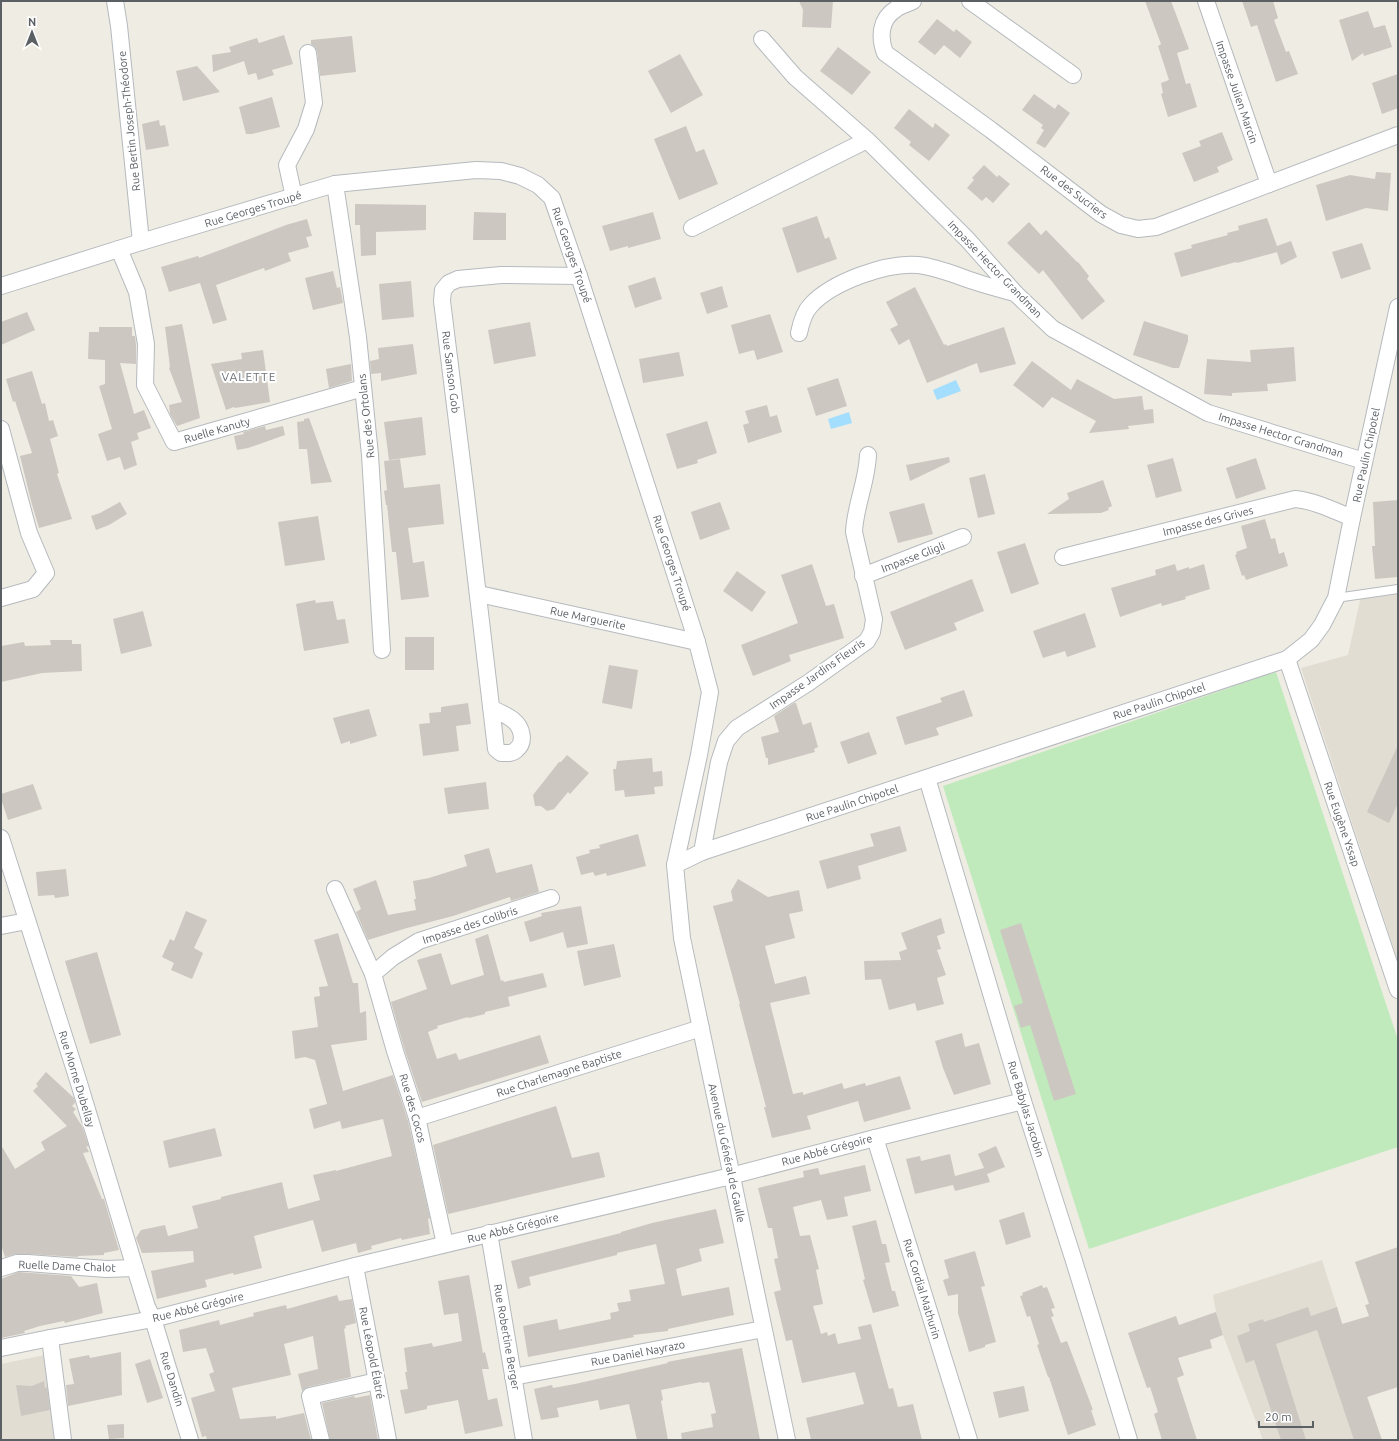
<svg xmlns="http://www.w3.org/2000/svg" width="1399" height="1441" font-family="Ubuntu,sans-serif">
  <rect width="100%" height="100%" fill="#efece3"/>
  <g fill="#e2ddd3">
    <path d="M1398,592V961L1301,668L1348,655L1361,596Z"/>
    <path d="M1322,1260L1337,1307L1382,1440H1263L1223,1335L1216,1312L1213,1295Z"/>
    <path d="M45,1355L57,1440H1V1364Z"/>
  </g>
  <path fill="#c0eabc" d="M1276,672L1398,1040V1147L1089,1249L943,786Z"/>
  <g fill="#a3deff">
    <path d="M956,380L961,391L937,400L933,390Z"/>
    <path d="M849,412L852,423L831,429L828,419Z"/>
  </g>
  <g fill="#ccc8c1">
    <path d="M799,1H833L831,28L802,27L803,10Z"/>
    <path d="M1145,1H1171L1189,49L1177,53L1186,84L1190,83L1197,107L1168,117L1161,94L1163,93L1161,83L1169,80L1158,46L1161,44Z"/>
    <path d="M1242,1H1273L1278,18L1274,20L1286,52L1289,51L1298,74L1276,82L1257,25L1251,27Z"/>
    <path d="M1368,11L1374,28L1385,25L1392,47L1364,56L1363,53L1352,61L1339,20Z"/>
    <path d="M937,19L954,32L956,29L972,42L960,58L944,45L935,55L918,42Z"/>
    <path d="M284,35L293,64L272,70L274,75L258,80L256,73L248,75L244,61L213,72L212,55L231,52L229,47L257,38L259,43Z"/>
    <path d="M352,36L356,72L320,76L317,51L315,47L311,44V40Z"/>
    <path d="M838,47L871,72L852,95L820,71Z"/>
    <path d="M680,54L703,95L671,113L648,71Z"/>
    <path d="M197,66L220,92L183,101L176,71Z"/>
    <path d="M1398,74V108L1382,114L1372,83Z"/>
    <path d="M1034,94L1055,109L1058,104L1070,113L1045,148L1036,143L1044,130L1041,128L1043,125L1022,110Z"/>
    <path d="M272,97L280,127L252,134H246L239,107Z"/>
    <path d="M909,109L933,128L935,123L950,135L929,161L909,145L911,142L894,128Z"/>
    <path d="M159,120L160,126L165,125L169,146L146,150L142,124Z"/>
    <path d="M686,126L696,152L704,149L718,184L679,200L654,139Z"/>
    <path d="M1222,132L1233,160L1217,167L1219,172L1194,182L1182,153L1201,146L1199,141Z"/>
    <path d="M984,165L997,177L999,175L1010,184L993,203L986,197L982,201L967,188L974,180L972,178Z"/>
    <path d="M1376,172L1391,173L1388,211L1366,208L1326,221L1316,185L1350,175L1375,179Z"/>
    <path d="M355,204L426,205V230L376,232V255L361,256L360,225H355Z"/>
    <path d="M474,212L506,213V240H473Z"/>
    <path d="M653,212L661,239L628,248V246L610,251L602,226Z"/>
    <path d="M817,216L825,239L829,237L837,259L797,273L782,228Z"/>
    <path d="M1267,218L1277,246L1291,241L1297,257L1281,265L1277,252L1237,263L1236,262L1181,277L1174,253L1192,248L1191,245L1228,235L1227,233L1239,230L1238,226Z"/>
    <path d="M307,219L312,236L306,237L309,247L288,253L291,261L265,271L264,268L216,285L227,320L213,324L200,283L169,292L161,267L198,256L199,258L286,225Z"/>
    <path d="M1029,222L1041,235L1046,230L1077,262H1078L1089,276L1087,279L1105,301L1082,320L1043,270L1039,274L1007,243Z"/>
    <path d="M1362,243L1371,269L1341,279L1332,252Z"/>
    <path d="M333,271L337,288L340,287L343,303L313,310L305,278Z"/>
    <path d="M655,277L662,299L635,308L628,286Z"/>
    <path d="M411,281L414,317L382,320L379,284Z"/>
    <path d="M722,286L728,307L707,314L700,293Z"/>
    <path d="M915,287L944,345L946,344L947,346L1004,327L1016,364L980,373L977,363L927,383L909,339L899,345L890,329L898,325L886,302Z"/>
    <path d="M27,312L35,330L1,345V322Z"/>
    <path d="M770,314L783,352L757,360L754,350L739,354L731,325Z"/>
    <path d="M1144,321L1188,335V341L1179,368H1173L1133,355Z"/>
    <path d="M530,322L536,356L494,364L488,330Z"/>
    <path d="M182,324L183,328L200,418L177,426L170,414L169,405L182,402L169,368L170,367L165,327Z"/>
    <path d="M99,327H132V336H135L136,345V364L120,363L134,414L144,410L151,428L137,433L139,439L131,442L137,465L124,470L120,457L107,461L98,434L112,429L99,386L105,384V360L88,359L89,332H99Z"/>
    <path d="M413,344L417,374L381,381V373L371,374L370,361L379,359L378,348Z"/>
    <path d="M1294,347L1296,381L1267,384L1268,391L1232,393V396L1204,394L1207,359L1251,362L1250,350Z"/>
    <path d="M263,350L270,402L235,408L234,407L226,410L211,364L242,359L241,353Z"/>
    <path d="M679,352L684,376L643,383L639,359Z"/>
    <path d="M1032,361L1071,390L1077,379L1114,399L1142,396L1144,410L1153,409L1154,423L1128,426L1129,429L1089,433L1096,421L1052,397L1043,408L1013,385Z"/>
    <path d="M351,364L352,381L329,388L326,369Z"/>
    <path d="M32,371L42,404L45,403L49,421L53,420L58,436L50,439L59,473L57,474L72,519L39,528L31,501L20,456L32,453L15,401L13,402L6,379Z"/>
    <path d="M838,378L847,406L816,416L807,388Z"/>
    <path d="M767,405L770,417L777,415L782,432L748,443L743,425L749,423L745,411Z"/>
    <path d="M422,417L426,455L389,460L384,422Z"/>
    <path d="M309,418L317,440L332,482L311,484L307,449H299L297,422L304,421V419Z"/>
    <path d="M707,421L717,453L697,460L698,463L677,469L666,434Z"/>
    <path d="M265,426L266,430L283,426L285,435L248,448L237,450L234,436L244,434L243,432Z"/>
    <path d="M949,457L950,462L910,481L906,465Z"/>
    <path d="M1173,458L1182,491L1156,498L1147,465Z"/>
    <path d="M1256,458L1266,489L1236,499L1226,468Z"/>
    <path d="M400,459L404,488L440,484L444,524L408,528L413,563L424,561L429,597L401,600L396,552H392L387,505H386L384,491L387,490L384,461Z"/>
    <path d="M985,474L995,514L978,518L969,478Z"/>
    <path d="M1103,480L1112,506L1108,508L1109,510L1101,513L1047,514L1069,499L1067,493Z"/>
    <path d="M1398,500V577L1375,579L1372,546H1375L1373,502Z"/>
    <path d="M120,502L127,514L109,525L96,530L91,516L100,513Z"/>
    <path d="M720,502L730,529L700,540L691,512Z"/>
    <path d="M924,503L933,534L898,543L889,512Z"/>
    <path d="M318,516L325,560L285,566L278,522Z"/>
    <path d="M1265,519L1271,539L1275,538L1279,554L1284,552L1288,566L1246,580L1244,575L1242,576L1235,555L1237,554L1236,552L1247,548L1241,526Z"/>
    <path d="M1025,543L1039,584L1011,594L997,552Z"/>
    <path d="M812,564L826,606L834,604L844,638L789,655L791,661L753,676L741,645L798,623L781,575Z"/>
    <path d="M1175,564L1177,571L1189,567V569L1204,564L1210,589L1185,597L1186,599L1162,606L1161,603L1120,617L1111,588L1156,575L1155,570Z"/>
    <path d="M737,571L766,592L752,612L723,591Z"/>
    <path d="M972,579L984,611L954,623L957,630L905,650L890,612Z"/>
    <path d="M315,600L316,603L333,601L337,620L345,619L349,643L304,651L296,604Z"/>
    <path d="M143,611L152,646L121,654L113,619Z"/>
    <path d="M1085,613L1096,647L1067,657L1065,651L1043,658L1033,631Z"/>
    <rect x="405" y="637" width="29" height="33"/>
    <path d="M50,640H72V644H81L82,671L42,673L1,682V646L24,642L25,646L51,645Z"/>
    <path d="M609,665L638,670L632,709L602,703Z"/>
    <path d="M964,690L973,716L936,728L939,735L905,745L896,717L942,702L940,698Z"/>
    <path d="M468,703L471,724L456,726L459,751L423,756L419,724L430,723L429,713L441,712V707Z"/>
    <path d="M794,703H796L803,725L811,722L818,747L814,749L815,752L768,765V758H766L761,737L779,732L774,716Z"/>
    <path d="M369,709L377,736L350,744V741L341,744L333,718Z"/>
    <path d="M869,732L877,754L848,764L840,742Z"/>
    <path d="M1398,745V803L1389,823L1367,812Z"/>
    <path d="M567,755L589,773L570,794L568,792L554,809L547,811L541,806H535L533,795L559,762H561Z"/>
    <path d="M652,758L653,772L662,771L663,786L654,787L655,794L625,797L624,790L615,791L613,769H616L617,761Z"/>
    <path d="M486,782L489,809L448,814L444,788Z"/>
    <path d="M33,784L42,809L8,820L1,799V794Z"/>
    <path d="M900,826L907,851L858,866L861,879L827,889L819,861L874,846L870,834Z"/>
    <path d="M638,834L646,866L607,876L606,873L595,876L593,872L581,875L576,857L590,853L589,850L600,848L599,845Z"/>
    <path d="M489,848L496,873L532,864L539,892L511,901L510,897L453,916L407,928L368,940L356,912L361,909L353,889L376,880L388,915L416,910L414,899H416L413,881L429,878L467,866L464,855Z"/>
    <path d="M66,869L69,896L55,898L54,895L38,896L36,872Z"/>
    <path d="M738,879L768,897L799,890L803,911L789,914L795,938L765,946L775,984L806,976L810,994L770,1003L793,1094L803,1092V1095L842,1083L844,1089L865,1083L866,1086L900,1076L911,1109L864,1122L858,1101L807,1116L811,1129L772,1138L764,1107H766L739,1004H740L713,906L733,901L731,891Z"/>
    <path d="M581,906L588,944L567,948L563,932L530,942L524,922L542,916L541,913Z"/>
    <path d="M186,911L207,920L194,948L203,953L192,979L171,970L174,963L162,957L170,939L174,941Z"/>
    <path d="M941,918L945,933L937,936L941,949L937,950L946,975L937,978L944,1004L917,1011L915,1003L889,1010L881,979L865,980L864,961L901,960L899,952L907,949L901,933Z"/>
    <path d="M1021,923L1076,1094L1054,1101L1030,1025L1021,1028L1014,1006L1023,1003L1000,930Z"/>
    <path d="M338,933L353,983H358L360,1013L366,1011L367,1040L331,1045L343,1091L393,1075L408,1121L430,1218L428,1219L430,1234L402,1240L401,1238L371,1246L372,1249L358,1253L356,1243L322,1252L313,1220L254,1236L262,1268L234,1275L233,1273L205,1280L207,1287L157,1299L151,1271L194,1262L193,1251L142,1253L136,1238L141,1230L165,1225L168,1236L198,1228L192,1206L221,1199V1197L282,1182L288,1209L320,1200L313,1175L336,1170V1171L392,1156L383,1119L342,1129L340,1121L314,1129L309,1109L327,1104L315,1060L305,1057L295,1059L292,1031L318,1027L314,997L320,996L319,987L328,986L314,940Z"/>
    <path d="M488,934L501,981L503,980L504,982L543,973L547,987L508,997L510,1006L485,1012V1014L469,1018L468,1017L437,1026L438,1028L428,1032L437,1059L456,1053L459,1060L540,1035L549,1063L422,1102L404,1048L391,1002L427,989L417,960L441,953L451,985L484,975L475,939Z"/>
    <path d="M614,944L621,977L584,986L577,951Z"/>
    <path d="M97,952L121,1035L90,1044L65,961Z"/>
    <path d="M962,1033L965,1047L979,1043L991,1084L954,1095L943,1068L935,1041Z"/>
    <path d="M46,1072L74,1098L75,1103L72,1106L76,1109L73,1112L82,1126L89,1147L86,1146L89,1152L83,1153L102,1199H104L119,1250L104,1253V1255L78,1256V1257L28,1254H17L5,1257L1,1245V1145L15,1169L45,1150L41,1142L67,1126L33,1091L38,1086L36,1084Z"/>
    <path d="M556,1106L572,1158L599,1152L605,1177L448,1214L433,1145Z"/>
    <path d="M215,1128L222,1156L169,1168L163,1141Z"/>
    <path d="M996,1146L1005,1167L987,1174L990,1182L955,1191L953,1185L915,1194L906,1159L920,1156L921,1161L950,1154L955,1176L984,1168L978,1154Z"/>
    <path d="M865,1165L871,1191L844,1197L848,1216L827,1220L821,1200L793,1207L800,1236L810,1235L819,1269L816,1270L823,1304L813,1306L821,1334L827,1332L828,1336L835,1333L838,1344L861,1339L858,1327L871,1324L889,1389L893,1388L898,1407L913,1404L922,1440H811L806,1418L864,1404L855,1372L802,1383L792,1340L786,1341L774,1292L781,1290L774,1259L778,1258L772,1228H768L758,1188L804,1177L803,1171L818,1168L820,1175Z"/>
    <path d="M716,1209L724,1243L699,1249L702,1261L676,1269L682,1296L729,1287L734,1315L668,1329V1331L633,1335L634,1337L528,1357L523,1326L557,1319L559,1330L611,1319L610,1313L619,1311L617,1303L631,1301L629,1290L665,1284L656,1244L617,1253V1255L529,1277L531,1285L518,1289L511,1261L621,1233V1232L652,1223Z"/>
    <path d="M1024,1212L1031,1237L1006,1245L999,1220Z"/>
    <path d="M876,1220L882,1244H886L890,1262L885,1263L892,1291H895L899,1306L873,1313L863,1280L865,1279L852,1226Z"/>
    <path d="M1398,1247V1387L1367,1397L1382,1440H1354L1317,1330L1276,1344L1306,1440H1281L1254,1360L1246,1363L1237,1336L1250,1331L1248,1324L1263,1319L1264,1322L1308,1307L1311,1316L1337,1307L1342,1324L1369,1316L1365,1305L1369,1304L1355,1262Z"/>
    <path d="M975,1251L985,1286L981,1287L996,1342L985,1345V1347L969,1352L958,1313V1294L948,1296L943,1280L949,1278L944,1260Z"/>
    <path d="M18,1272L71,1276L79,1287L97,1283L103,1313L65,1323L64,1321L40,1326L24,1331L25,1333L1,1338V1279Z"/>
    <path d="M469,1275L483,1353L485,1352L489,1369H482L488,1400L497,1398L503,1426L465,1434L458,1400L427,1406V1409L405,1414L400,1390L408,1389L405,1372H407L404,1348L432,1343L433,1347L462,1341L458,1313L444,1315L438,1281Z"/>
    <path d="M1042,1285L1043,1288L1047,1287L1055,1308L1051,1309L1054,1316L1051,1317L1061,1343L1067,1341L1093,1410H1091L1096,1425L1068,1435L1049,1377H1048L1037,1345L1039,1344L1030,1316L1027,1317L1020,1296L1023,1295L1022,1293Z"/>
    <path d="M337,1295L339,1301L352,1299L356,1323L345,1326L346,1328L344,1329L351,1377L308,1387L302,1391L298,1374L318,1369L313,1336L284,1344L291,1375L232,1388L240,1419L276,1416V1419L304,1413L311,1440H207L206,1436L202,1437L191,1398L215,1391L209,1374L214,1372L206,1348L183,1352L179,1330L219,1320L220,1325L254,1316L253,1313L269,1309L286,1305L287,1309Z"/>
    <path d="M1216,1312L1223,1335L1210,1340L1212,1348L1178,1358L1184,1375L1177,1378L1197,1440H1162L1154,1414L1158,1412L1150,1387L1147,1388L1128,1333L1176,1316L1179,1325Z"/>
    <path d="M742,1348L760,1440H682L681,1433L713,1427L711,1414L716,1413L709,1382L702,1383L701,1382L661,1390L663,1400L661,1401L668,1440H637L629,1404L600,1410L598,1400L557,1408L559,1417L541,1420L534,1389L552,1385L553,1388L575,1384L668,1363L667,1362Z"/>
    <path d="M121,1352L122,1395L68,1406L66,1385L74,1384L69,1359L89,1355L90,1358Z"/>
    <path d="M150,1359L163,1398L147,1403L135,1364Z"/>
    <path d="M44,1381L45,1388L47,1387L50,1410L21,1416L16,1385L32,1386Z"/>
    <path d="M1024,1386L1029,1411L999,1418L993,1392Z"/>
    <path d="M370,1395L378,1440H330L322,1403L354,1396L355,1398Z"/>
    <path d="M124,1424V1438L109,1439L107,1425Z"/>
  </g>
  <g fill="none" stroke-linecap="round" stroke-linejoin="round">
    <defs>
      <path id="lane" d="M1336,598L1398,589"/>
      <g id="street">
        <path d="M115,1L119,26L141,242"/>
        <path d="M913,1C908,4 901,5 896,9C880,19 879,37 885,53L991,130L1101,214L1121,225L1138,229L1156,227L1398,135"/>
        <path d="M970,1L1073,75"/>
        <path d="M1206,1L1269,184"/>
        <path d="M762,39L795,77L867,140L967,239L1015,293L1053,329L1208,413L1364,461"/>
        <path d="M335,184L358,337L370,455L382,650"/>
        <path d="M294,197L287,165L306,129L314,103L308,53"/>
        <path d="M692,228L867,140"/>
        <path d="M119,249L137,292L146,344L145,385L174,442L363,388"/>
        <path d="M1,286L141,242L335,184L476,170L501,171L520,176L538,185L552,198L579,276L697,642L710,692L699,755L675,865L682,938L787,1440"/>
        <path d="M799,333C801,323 804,312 811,305C832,282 887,262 918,265C937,267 955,275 973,281C987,286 1001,289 1015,293"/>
        <path d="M1,429L29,533L46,573L33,589L1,598"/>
        <path d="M1063,557L1295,499C1315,501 1333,510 1352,518"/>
        <path d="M863,576L963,537"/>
        <path d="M479,594L697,642"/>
        <path d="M1287,659L1398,990"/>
        <path d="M491,708C498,712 507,715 513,720C522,727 526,742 516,750C512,754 506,753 501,753L496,749C479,600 461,450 442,301L443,290L449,283L458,279L501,275L579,276"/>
        <path d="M927,778L1023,1101L1074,1261L1129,1440"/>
        <path d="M1,838L78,1080L135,1268L147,1307L153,1319L190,1440"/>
        <path d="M702,852L719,762L726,741L737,728L808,683L867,641L872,632L874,619L854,532C855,506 867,482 868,455"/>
        <path d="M675,865L702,852L1287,659L1311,640L1322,625L1336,598L1352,518L1398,307"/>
        <path d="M335,889L373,974L395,1051L417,1118L445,1244"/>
        <path d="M1,926L27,921"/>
        <path d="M373,974L393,957L419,941L551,898"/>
        <path d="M417,1118L701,1028"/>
        <path d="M875,1138L969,1440"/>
        <path d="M489,1233L524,1440"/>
        <path d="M355,1266L388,1440"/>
        <path d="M1,1268L17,1263H28L106,1269L135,1268"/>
        <path d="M50,1338L63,1440"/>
        <path d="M1,1348L50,1338L153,1319L355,1266L731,1176L875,1138L1023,1101"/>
        <path d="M513,1377L763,1329"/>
        <path d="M321,1440L310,1396L377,1381"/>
      </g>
    </defs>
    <use href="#lane" stroke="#b5babe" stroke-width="10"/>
    <use href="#street" stroke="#b5babe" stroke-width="18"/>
    <use href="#lane" stroke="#fff" stroke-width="8"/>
    <use href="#street" stroke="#fff" stroke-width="16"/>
  </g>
  <g text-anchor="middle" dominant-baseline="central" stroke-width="4" stroke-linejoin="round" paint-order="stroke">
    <g font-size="11" fill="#5b6065" stroke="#fff">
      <text transform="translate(1237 92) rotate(71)">Impasse Julien Marcin</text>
      <text transform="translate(129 121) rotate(-96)">Rue Bertin Joseph-Théodore</text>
      <text transform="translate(1074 192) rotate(37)">Rue des Sucriers</text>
      <text transform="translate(253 209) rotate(-17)">Rue Georges Troupé</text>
      <text transform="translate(572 255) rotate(71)">Rue Georges Troupé</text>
      <text transform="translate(995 269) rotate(46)">Impasse Hector Grandman</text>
      <text transform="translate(451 372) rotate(83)">Rue Samson Gob</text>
      <text transform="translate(366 416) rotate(-96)">Rue des Ortolans</text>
      <text transform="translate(217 430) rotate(-16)">Ruelle Kanuty</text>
      <text transform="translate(1281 435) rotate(17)">Impasse Hector Grandman</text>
      <text transform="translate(1366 455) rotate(-78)">Rue Paulin Chipotel</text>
      <text transform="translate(1208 521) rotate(-14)">Impasse des Grives</text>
      <text transform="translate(913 557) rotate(-21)">Impasse Gligli</text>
      <text transform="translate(672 563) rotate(72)">Rue Georges Troupé</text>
      <text transform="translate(588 618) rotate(12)">Rue Marguerite</text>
      <text transform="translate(817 674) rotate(-35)">Impasse Jardins Fleuris</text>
      <text transform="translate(1159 701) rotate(-18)">Rue Paulin Chipotel</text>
      <text transform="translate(852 803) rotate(-18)">Rue Paulin Chipotel</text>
      <text transform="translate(1342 824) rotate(71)">Rue Eugène Yssap</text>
      <text transform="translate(470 925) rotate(-18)">Impasse des Colibris</text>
      <text transform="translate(559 1073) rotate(-18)">Rue Charlemagne Baptiste</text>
      <text transform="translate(77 1079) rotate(73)">Rue Morne Dubellay</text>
      <text transform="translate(413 1108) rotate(74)">Rue des Cocos</text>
      <text transform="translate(1026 1109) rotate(73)">Rue Babylas Jacobin</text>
      <text transform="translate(827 1150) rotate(-15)">Rue Abbé Grégoire</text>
      <text transform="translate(727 1153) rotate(78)">Avenue du Général de Gaulle</text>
      <text transform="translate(513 1228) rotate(-14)">Rue Abbé Grégoire</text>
      <text transform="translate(67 1266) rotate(2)">Ruelle Dame Chalot</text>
      <text transform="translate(922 1289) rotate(73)">Rue Cordial Mathurin</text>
      <text transform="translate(198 1307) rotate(-14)">Rue Abbé Grégoire</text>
      <text transform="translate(507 1337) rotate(80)">Rue Robertine Berger</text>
      <text transform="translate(372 1353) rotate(79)">Rue Léopold Élatré</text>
      <text transform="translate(638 1353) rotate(-11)">Rue Daniel Nayrazo</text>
      <text transform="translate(172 1379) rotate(73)">Rue Dandin</text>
    </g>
    <g font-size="12" letter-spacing="1" fill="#6c7277" stroke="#fff">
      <text x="249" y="376">VALETTE</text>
    </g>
  </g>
  <rect width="1399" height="1441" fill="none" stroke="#5b6065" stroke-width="4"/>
  <g transform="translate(32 32)" stroke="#ffffff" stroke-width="3" paint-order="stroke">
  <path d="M0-3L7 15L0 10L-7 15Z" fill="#5b6065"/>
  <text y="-6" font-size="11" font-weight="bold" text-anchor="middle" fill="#5b6065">N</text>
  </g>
  <path d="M1259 1421v6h54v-6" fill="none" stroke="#5b6065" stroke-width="2"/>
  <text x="1265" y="1421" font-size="12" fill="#5b6065" stroke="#ffffff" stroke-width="3" paint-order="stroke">20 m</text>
</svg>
